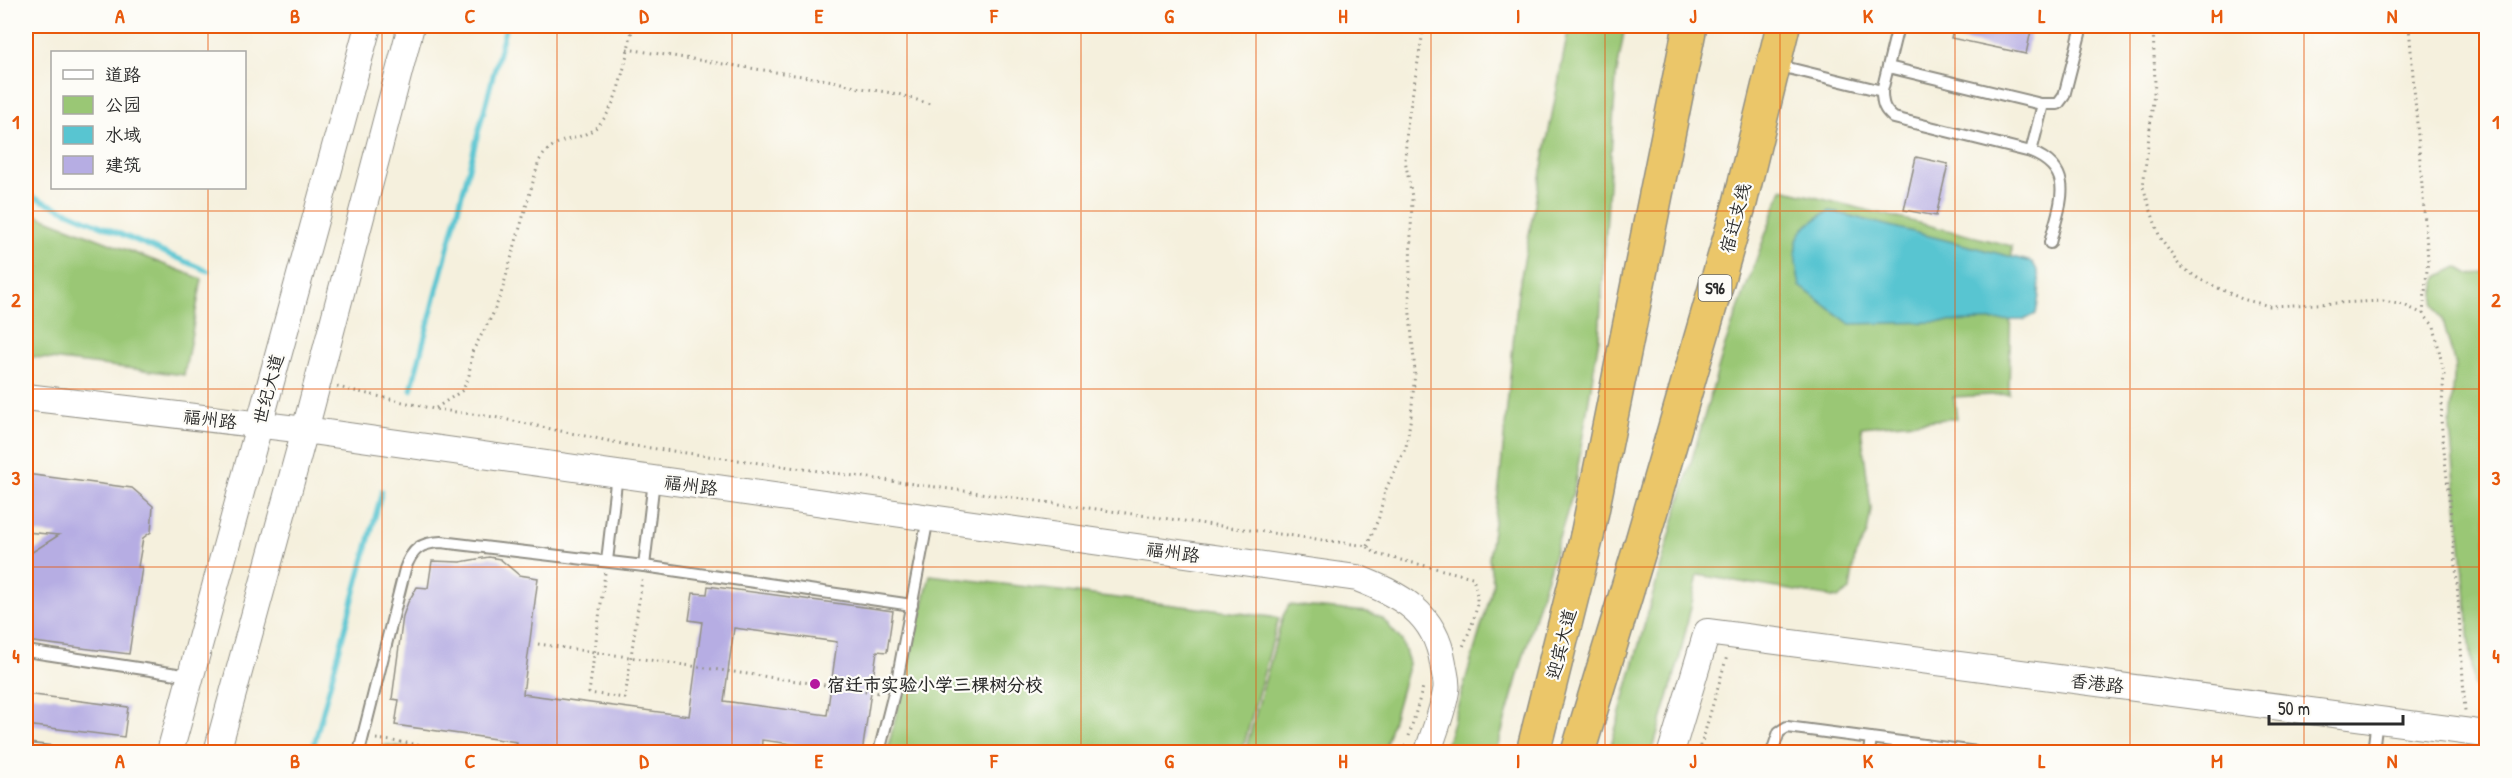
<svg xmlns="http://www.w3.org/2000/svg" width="2512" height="778" font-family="'Patrick Hand','LXGW WenKai TC',sans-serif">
  <rect width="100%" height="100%" fill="#fdfcf7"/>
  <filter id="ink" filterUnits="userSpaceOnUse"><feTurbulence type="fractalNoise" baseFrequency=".0167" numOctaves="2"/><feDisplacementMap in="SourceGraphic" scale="12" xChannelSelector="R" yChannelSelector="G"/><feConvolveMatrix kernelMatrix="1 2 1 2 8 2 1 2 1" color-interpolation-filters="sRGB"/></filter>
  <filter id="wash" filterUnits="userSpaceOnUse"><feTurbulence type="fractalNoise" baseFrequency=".008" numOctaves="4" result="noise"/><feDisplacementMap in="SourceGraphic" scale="24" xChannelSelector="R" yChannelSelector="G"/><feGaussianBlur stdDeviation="1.35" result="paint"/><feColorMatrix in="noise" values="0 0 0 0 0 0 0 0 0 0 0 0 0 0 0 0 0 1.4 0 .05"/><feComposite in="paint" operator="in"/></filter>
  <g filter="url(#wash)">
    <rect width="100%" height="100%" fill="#f5f0dd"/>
    <g fill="#9ac775" stroke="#627950" stroke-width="1.5">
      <path d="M1569,26H1625L1616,78L1599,338L1574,490L1537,609L1496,752H1444L1490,597L1493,582L1489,559L1500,479L1518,292Z"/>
      <path d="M1782,189L2012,246L2009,394L1954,397L1957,418L1861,427L1871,509L1867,534L1855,556L1850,590L1838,598L1698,575L1679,660L1652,752H1609L1660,569L1725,345Z"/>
      <path d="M26,211L202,279L184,375L26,356Z"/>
      <path d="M2457,267L2469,274L2486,273V688L2474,687L2450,427L2455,365L2443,320L2434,304L2437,277Z"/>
      <path d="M930,575L1279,618L1242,752H887Z"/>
      <path d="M1289,605L1368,612L1382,618L1402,641L1409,663L1384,752H1245L1283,616Z"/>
      <path d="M388,745L446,752H374L379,747Z"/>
    </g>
    <path fill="#58c5d1" stroke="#42787e" stroke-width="1.5" d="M1830,211L2032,262C2044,276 2039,297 2036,314L2024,320L1850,324L1800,286C1797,273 1792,246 1800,234C1806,224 1820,216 1830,211Z"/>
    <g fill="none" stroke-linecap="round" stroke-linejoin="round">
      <g stroke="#58c5d1" stroke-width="5">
        <path d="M26,194L208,271"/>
        <path d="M411,390L506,26"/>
        <path d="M312,752L382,491"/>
      </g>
    </g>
    <g id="blocks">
      <g fill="#b6ade3" fill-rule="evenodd">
        <path d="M1954,26H2032L2026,54L1951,38Z"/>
        <path d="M1916,157L1948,164L1936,216L1904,210Z"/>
        <path d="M26,474L132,488L153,506L151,532L143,538L138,567H142L129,654L26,641V556L59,535L26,532Z"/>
        <path d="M489,557L500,559L519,575L538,578L523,694L689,716L702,622L689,620L693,593L707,594L708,586L893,611L887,652L877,651L862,753H828L829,749L762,740L761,753H516L517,742L395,725L399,700L392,699L403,616L408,602L417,587L428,588L432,561L460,562ZM734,628L837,642L827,715L724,701Z"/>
        <path d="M26,694L128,707L124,737L26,725Z"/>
      </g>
    </g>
  </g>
  <g filter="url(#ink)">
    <use href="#blocks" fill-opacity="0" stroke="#908e84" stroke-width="1.5"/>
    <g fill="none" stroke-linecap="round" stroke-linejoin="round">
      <defs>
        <g id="service">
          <path d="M1776,65L1882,91L1898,26"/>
          <path d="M1888,67L2041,104H2058L2064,96L2082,26"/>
          <path d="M1882,91C1882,104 1884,110 1894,118L2031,152L2043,104"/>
          <path d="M2031,152C2078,171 2059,205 2050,243"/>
          <path d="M607,561L617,474"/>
          <path d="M644,566L654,480"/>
          <path d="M26,651L190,676"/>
          <path d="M26,749L52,752"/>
          <path d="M359,752L405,569C412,549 420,543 441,542L644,566L912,605"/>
          <path d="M879,752L897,681L928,518"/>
          <path d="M1772,752L1779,732L1787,727L1977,752"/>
          <path d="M1869,752L1871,738"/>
          <path d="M2373,752L2377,720"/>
        </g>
        <g id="tertiary">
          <path d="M26,397L305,430L1357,578C1400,595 1435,612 1443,663C1444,672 1448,682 1446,691C1443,711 1434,732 1428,752"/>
          <path d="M170,752L368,26"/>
          <path d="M217,752L305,430L411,26"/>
          <path d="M1671,752L1707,632L2486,734"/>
        </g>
        <g id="trunk">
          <path d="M1533,752L1587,536"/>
          <path d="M1578,752L1640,548"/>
        </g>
        <g id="motorway">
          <path d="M1587,536L1690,26"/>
          <path d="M1640,548L1740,203L1783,26"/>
        </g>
      </defs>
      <use href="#service" stroke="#908e84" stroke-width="14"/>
      <use href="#tertiary" stroke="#908e84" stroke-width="28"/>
      <use href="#trunk" stroke="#908e84" stroke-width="36"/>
      <use href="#motorway" stroke="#908e84" stroke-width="36"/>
      <g stroke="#908e84" stroke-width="3" stroke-dasharray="1.5 4.5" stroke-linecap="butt">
        <path d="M2153,26L2155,84L2143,187L2160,238L2179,265L2199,279L2242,299L2270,306L2383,301L2404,305L2423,314L2434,326L2444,374L2441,420L2456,567L2465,711"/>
        <path d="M2409,26L2428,259L2423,314"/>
        <path d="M627,49L834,81L855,87L898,94L933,105"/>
        <path d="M337,387L434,409L494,417L628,445L1367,546L1376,554L1472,577C1484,603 1472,624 1462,649"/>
        <path d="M436,408L463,390L469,375L472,352L492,316L501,294L539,161C556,134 573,144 594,129C619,111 626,55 633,26"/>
        <path d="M1367,546L1379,517L1385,491L1406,447L1411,416L1415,372L1409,303L1412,197L1405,160L1407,126L1424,26"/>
        <path d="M605,573L589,693L625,698L642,580"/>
        <path d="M538,644L880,693"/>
        <path d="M1409,736L1423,687"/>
        <path d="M376,739L476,752"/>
        <path d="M1403,752L1406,745"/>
        <path d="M1699,752L1727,656"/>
      </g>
      <use href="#service" stroke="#fff" stroke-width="10"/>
      <use href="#tertiary" stroke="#fff" stroke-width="26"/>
      <use href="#trunk" stroke="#ebc669" stroke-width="33"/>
      <use href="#motorway" stroke="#ebc669" stroke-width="33"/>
    </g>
  </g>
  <path fill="none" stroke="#e8590c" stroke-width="1.5" stroke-opacity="0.55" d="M208,26V52M382,26V752M557,26V752M732,26V752M907,26V752M1081,26V752M1256,26V752M1431,26V752M1605,26V752M1780,26V752M1955,26V752M2130,26V752M2304,26V752M208,188V752M26,211H2486M26,389H2486M26,567H2486"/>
  <circle fill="#b5179e" stroke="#fdfcf7" stroke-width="2" cx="815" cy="684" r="6"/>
  <g text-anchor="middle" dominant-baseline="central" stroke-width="4.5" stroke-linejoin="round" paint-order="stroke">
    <rect fill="#fdfcf7" stroke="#6a6a68" stroke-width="1.5" x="1698.5" y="275" width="33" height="26" rx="4.5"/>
    <g font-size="16" font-weight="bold" fill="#2b2b2b">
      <text x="1715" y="288">S96</text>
    </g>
    <g font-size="18" fill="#2b2b2b" stroke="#fdfcf7">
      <text transform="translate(1735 218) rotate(-75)">宿迁支线</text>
      <text transform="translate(268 389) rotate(-75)">世纪大道</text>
      <text transform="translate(210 419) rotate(7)">福州路</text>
      <text transform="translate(691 485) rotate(8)">福州路</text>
      <text transform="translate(1173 552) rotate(8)">福州路</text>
      <text transform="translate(1561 644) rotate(-76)">迎宾大道</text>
      <text transform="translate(2097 683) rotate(7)">香港路</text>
    </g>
    <g font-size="18" font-weight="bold" fill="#2b2b2b" stroke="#fdfcf7" text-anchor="start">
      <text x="827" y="684">宿迁市实验小学三棵树分校</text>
    </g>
  </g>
  <rect width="2512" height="778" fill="none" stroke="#fdfcf7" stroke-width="66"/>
  <rect x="51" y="51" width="195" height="138" fill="#fdfcf7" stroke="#a9a8a5" stroke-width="1.5"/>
  <rect x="63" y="70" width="30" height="9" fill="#ffffff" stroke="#a9a8a5" stroke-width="1.5"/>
  <text x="105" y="81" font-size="18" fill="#2b2b2b">道路</text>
  <rect x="63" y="96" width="30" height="18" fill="#9ac775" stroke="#a9a8a5" stroke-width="1.5"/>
  <text x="105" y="111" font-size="18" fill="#2b2b2b">公园</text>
  <rect x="63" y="126" width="30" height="18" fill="#58c5d1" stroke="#a9a8a5" stroke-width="1.5"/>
  <text x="105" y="141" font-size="18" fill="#2b2b2b">水域</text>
  <rect x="63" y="156" width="30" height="18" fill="#b6ade3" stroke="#a9a8a5" stroke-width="1.5"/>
  <text x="105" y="171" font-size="18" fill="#2b2b2b">建筑</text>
  <path d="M2269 715v9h134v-9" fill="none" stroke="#2b2b2b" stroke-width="3"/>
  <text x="2278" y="715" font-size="18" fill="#2b2b2b" stroke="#fdfcf7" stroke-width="4.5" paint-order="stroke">50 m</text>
  <rect x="33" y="33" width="2446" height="712" fill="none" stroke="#e8590c" stroke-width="2"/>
  <g font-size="20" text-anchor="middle" font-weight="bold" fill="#e8590c">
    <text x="120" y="23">A</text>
    <text x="295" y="23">B</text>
    <text x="470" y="23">C</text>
    <text x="644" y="23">D</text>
    <text x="819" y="23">E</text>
    <text x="994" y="23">F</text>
    <text x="1169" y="23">G</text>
    <text x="1343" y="23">H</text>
    <text x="1518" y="23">I</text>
    <text x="1693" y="23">J</text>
    <text x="1868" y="23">K</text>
    <text x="2042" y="23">L</text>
    <text x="2217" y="23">M</text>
    <text x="2392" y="23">N</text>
    <text x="16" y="129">1</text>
    <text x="2496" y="129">1</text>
    <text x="16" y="307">2</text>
    <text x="2496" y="307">2</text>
    <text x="16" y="485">3</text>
    <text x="2496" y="485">3</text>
    <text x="16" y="663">4</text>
    <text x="2496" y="663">4</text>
    <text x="120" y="768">A</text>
    <text x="295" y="768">B</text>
    <text x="470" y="768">C</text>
    <text x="644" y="768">D</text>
    <text x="819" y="768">E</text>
    <text x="994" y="768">F</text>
    <text x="1169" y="768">G</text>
    <text x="1343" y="768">H</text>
    <text x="1518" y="768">I</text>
    <text x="1693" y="768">J</text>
    <text x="1868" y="768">K</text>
    <text x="2042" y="768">L</text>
    <text x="2217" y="768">M</text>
    <text x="2392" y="768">N</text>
  </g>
</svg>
